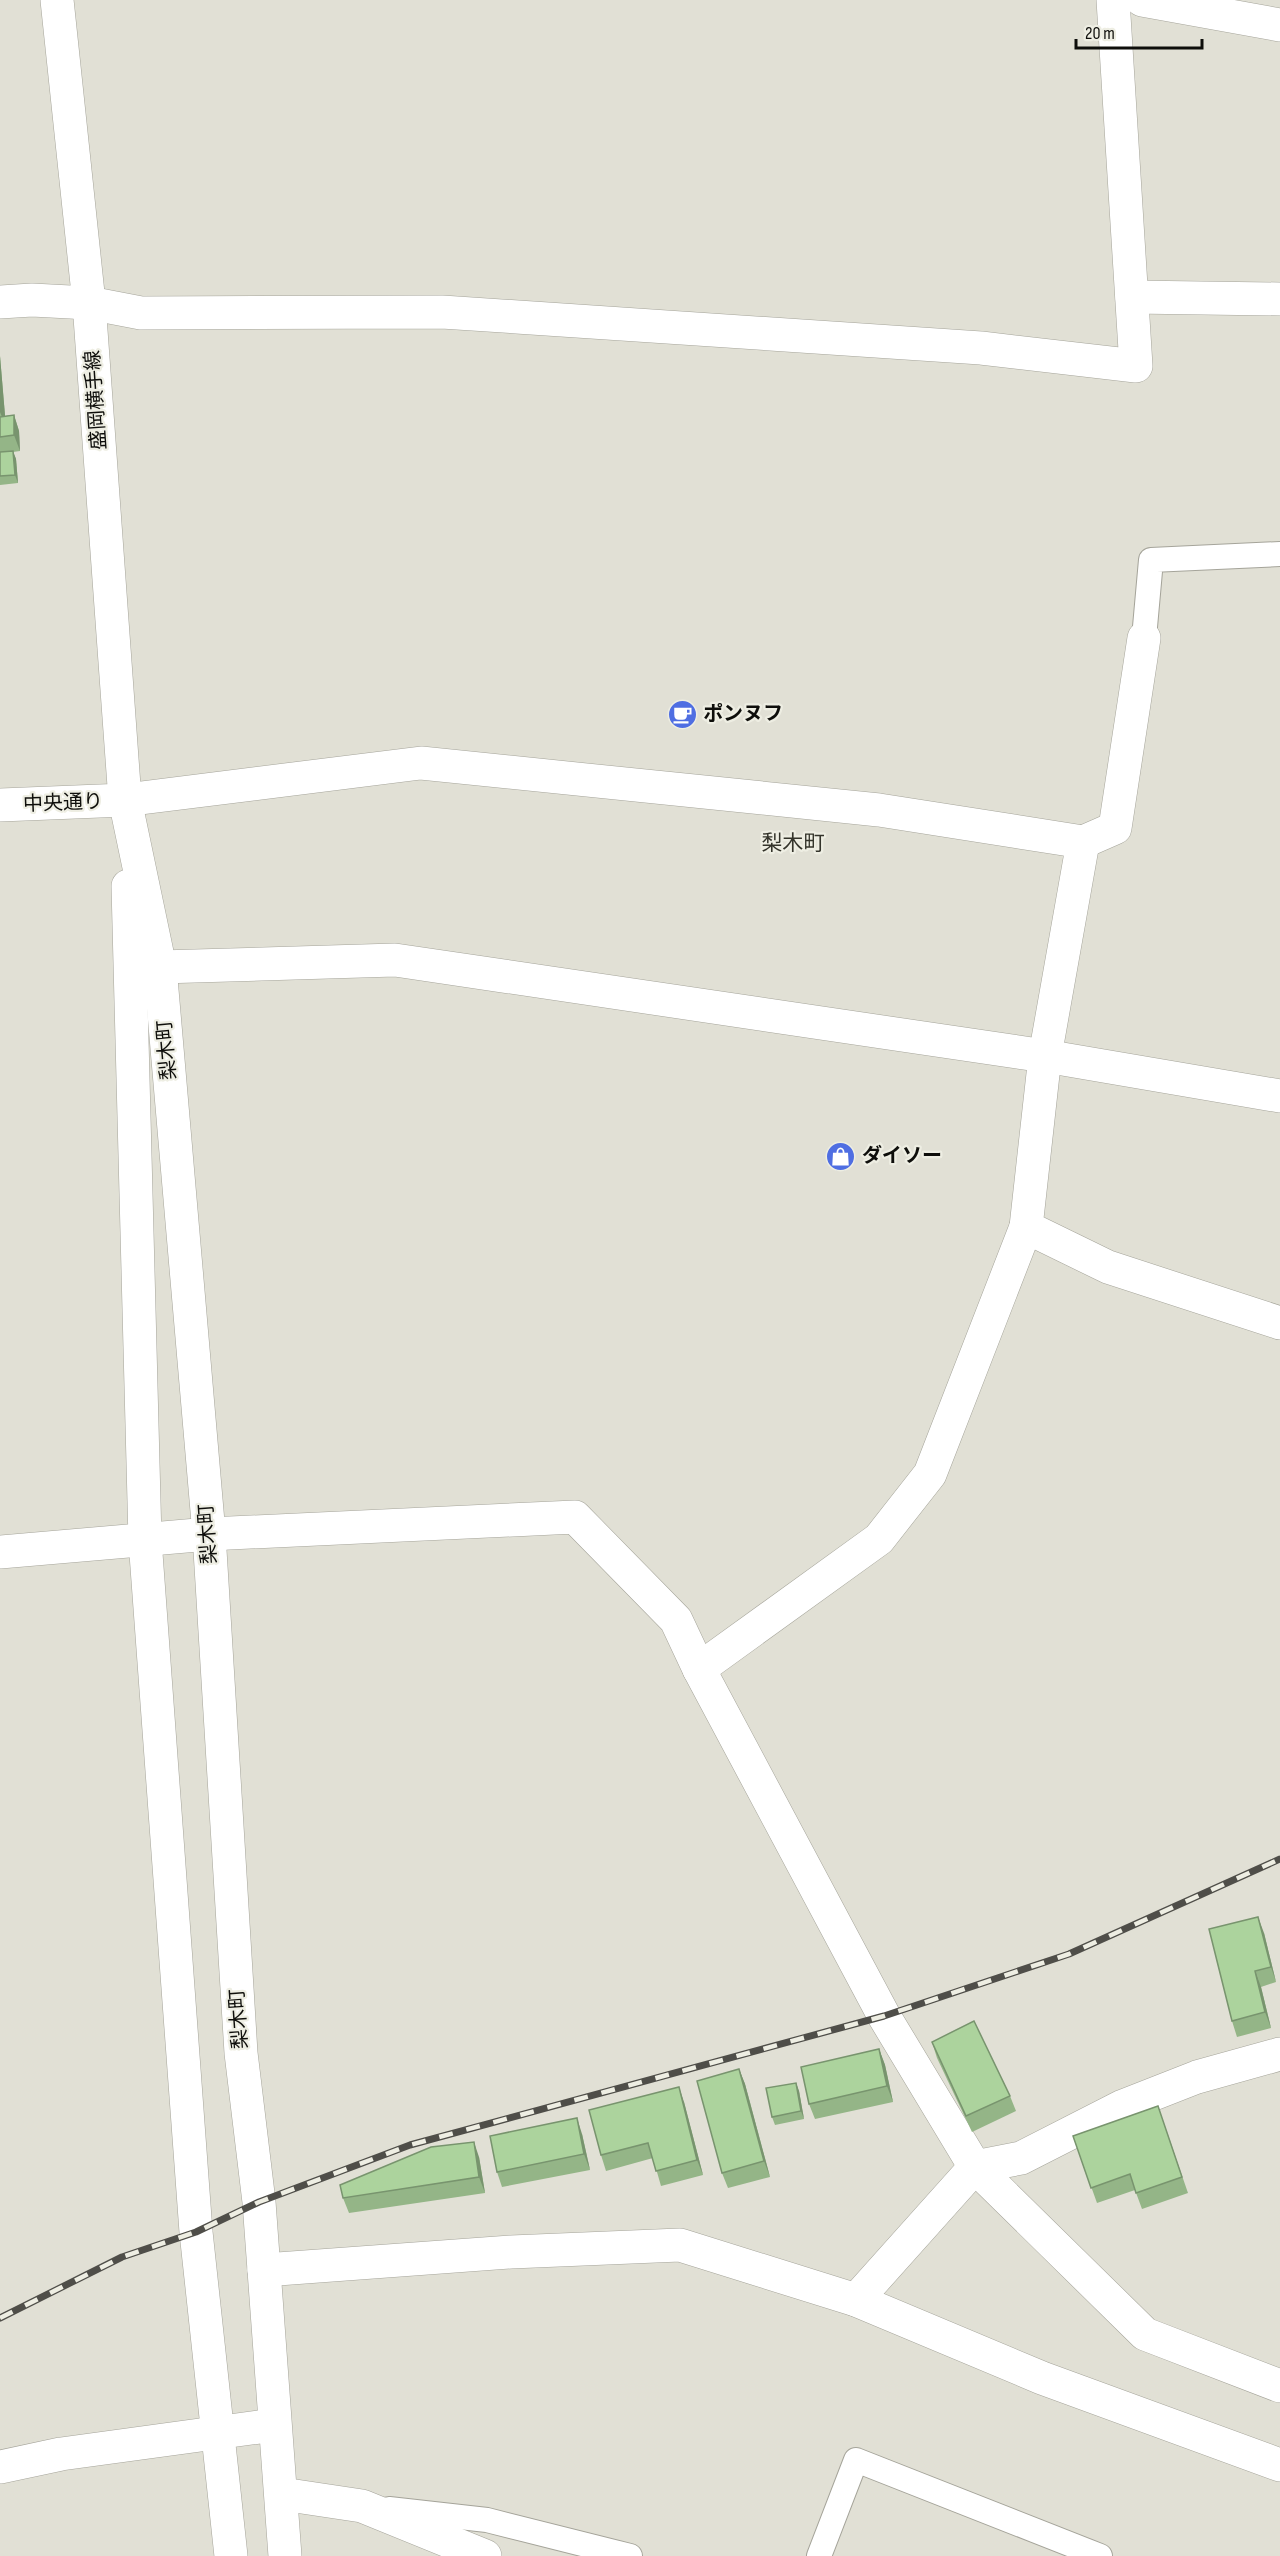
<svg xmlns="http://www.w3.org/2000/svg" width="1280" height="2556" font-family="'Sofia Sans Condensed','Noto Sans JP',sans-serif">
  <rect width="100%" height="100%" fill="#e1e0d5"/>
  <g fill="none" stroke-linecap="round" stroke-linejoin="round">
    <defs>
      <g id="service">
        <path d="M1144,638L1151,560L1280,554"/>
        <path d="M389,2509L487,2520L630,2556"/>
        <path d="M819,2556L856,2460L1100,2556"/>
      </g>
      <g id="minor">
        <path d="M1142,0L1280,25"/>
        <path d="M1132,297L1280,299"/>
        <path d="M0,302L32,300L89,303L141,313L442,312L981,348L1136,366L1113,0"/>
        <path d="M1083,842L1115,828L1144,638"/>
        <path d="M160,967L395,960L1045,1056L1280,1096"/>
        <path d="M1045,1056L1026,1227L1108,1267L1280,1323"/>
        <path d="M0,1552L209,1534L575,1517L676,1620L699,1669L884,2016L975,2167L1145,2334L1280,2386"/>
        <path d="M699,1669L879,1539L930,1474L1026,1227"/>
        <path d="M264,2270L511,2252L680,2245L856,2300L1042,2378L1280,2465"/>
        <path d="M856,2300L975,2167L1021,2158L1123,2106L1197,2077L1280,2054"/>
        <path d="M0,2467L61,2454L274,2425"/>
        <path d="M282,2494L362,2506L485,2556"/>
      </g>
      <g id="tertiary">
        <path d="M125,800L160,967L209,1534L241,2053L259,2202L285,2556"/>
        <path d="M125,800L421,763L879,810L1083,842L1045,1056"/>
        <path d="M128,886L145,1540L196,2232L231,2556"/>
      </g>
      <path id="primary" d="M0,805L125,800L89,303L57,0"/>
    </defs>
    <use href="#service" stroke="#a5a49a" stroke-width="26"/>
    <use href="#minor" stroke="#a5a49a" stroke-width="34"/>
    <use href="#tertiary" stroke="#a5a49a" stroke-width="34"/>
    <use href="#primary" stroke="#a5a49a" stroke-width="34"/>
    <use href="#service" stroke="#fff" stroke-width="24"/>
    <use href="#minor" stroke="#fff" stroke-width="33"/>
    <use href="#tertiary" stroke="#fff" stroke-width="33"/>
    <use href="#primary" stroke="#fff" stroke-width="33"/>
    <defs>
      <path id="rail" d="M0,2318L122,2257L196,2232L259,2202L410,2145L884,2016L1069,1954L1280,1859"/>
    </defs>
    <use href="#rail" stroke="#4f4e49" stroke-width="7"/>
    <use href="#rail" stroke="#eeeee3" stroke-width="4.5" stroke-dasharray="14" stroke-linecap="butt"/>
  </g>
  <g fill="#94b587">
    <path d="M0,356L5,416L14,415L19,431L20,451L13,452L16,459L18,483L0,485Z"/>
    <path d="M1264,1933L1276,1982L1261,1987L1271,2028L1237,2037L1232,2021Z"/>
    <path d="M932,2042L1010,2096L1016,2111L972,2132L937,2058Z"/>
    <path d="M879,2049L885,2065L893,2102L815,2119L809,2104Z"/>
    <path d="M739,2069L745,2084L770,2177L728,2188L722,2173Z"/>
    <path d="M796,2083L799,2091L804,2119L775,2125L772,2117Z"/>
    <path d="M684,2102L703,2175L661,2186L653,2158L606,2171L601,2155Z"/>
    <path d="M1158,2106L1188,2193L1142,2209L1135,2190L1097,2203L1073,2136Z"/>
    <path d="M582,2134L590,2170L502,2187L497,2172Z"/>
    <path d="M479,2157L485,2193L349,2213L343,2198Z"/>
  </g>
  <g fill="#78946e">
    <path d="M0,356L6,427L0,412Z"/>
    <path d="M14,415L19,431L20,451L14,435Z"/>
    <path d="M13,451L16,459L18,483L15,475Z"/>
    <path d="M1258,1917L1264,1933L1276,1982L1271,1967Z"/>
    <path d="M1255,1971L1261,1987L1271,2028L1265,2012Z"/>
    <path d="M879,2049L885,2065L893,2102L887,2086Z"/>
    <path d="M739,2069L745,2084L770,2177L764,2161Z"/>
    <path d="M796,2083L799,2091L804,2119L801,2111Z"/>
    <path d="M679,2087L684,2102L703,2175L697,2160Z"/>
    <path d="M577,2118L582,2134L590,2170L584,2154Z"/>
    <path d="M474,2142L479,2157L485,2193L479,2177Z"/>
  </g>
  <g fill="#acd39d" stroke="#78946e" stroke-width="1.5">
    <path d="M14,415V435L0,437V417Z"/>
    <path d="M13,451L15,475L0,476V452Z"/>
    <path d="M1258,1917L1271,1967L1255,1971L1265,2012L1232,2021L1209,1929Z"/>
    <path d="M974,2021L1010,2096L966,2116L932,2042Z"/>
    <path d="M879,2049L887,2086L809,2104L801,2067Z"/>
    <path d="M739,2069L764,2161L722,2173L697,2081Z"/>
    <path d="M796,2083L801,2111L772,2117L766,2088Z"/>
    <path d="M679,2087L697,2160L656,2171L648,2143L601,2155L589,2110Z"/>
    <path d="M1158,2106L1182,2177L1136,2193L1130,2174L1091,2188L1073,2136Z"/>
    <path d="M577,2118L584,2154L497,2172L490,2136Z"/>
    <path d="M474,2142L479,2177L343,2198L340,2185L431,2147Z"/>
  </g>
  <defs>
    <symbol id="cafe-disc" viewBox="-11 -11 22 22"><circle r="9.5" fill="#4f6ee2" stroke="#eeeee3"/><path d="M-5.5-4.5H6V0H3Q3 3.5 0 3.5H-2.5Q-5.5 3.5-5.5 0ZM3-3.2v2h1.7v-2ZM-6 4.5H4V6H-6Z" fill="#fff"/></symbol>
    <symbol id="shop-disc" viewBox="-11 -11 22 22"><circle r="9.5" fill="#4f6ee2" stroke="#eeeee3"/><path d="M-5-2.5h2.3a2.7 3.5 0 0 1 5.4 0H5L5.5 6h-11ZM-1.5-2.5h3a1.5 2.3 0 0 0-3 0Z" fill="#fff"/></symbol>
  </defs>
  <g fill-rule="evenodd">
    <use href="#cafe-disc" x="666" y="698" width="33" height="33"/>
    <use href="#shop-disc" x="824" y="1140" width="33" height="33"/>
  </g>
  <g text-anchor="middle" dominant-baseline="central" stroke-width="4.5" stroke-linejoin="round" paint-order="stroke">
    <g font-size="20" fill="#0e0e0b" stroke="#eeeee3">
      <text transform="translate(96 400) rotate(-94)">盛岡横手線</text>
      <text transform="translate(63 803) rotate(-2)">中央通り</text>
      <text transform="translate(167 1050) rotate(-95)">梨木町</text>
      <text transform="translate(208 1534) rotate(-94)">梨木町</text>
      <text transform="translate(239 2019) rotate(-94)">梨木町</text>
    </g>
    <g font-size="20" font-weight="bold" fill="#0e0e0b" stroke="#eeeee3" text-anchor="start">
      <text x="703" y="714">ポンヌフ</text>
      <text x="862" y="1156">ダイソー</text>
    </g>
    <g font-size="21" fill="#34342b" stroke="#eeeee3">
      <text x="793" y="843">梨木町</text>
    </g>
  </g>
  <path d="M1076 39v9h126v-9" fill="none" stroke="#0e0e0b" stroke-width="3"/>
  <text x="1085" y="39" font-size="18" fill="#0e0e0b" stroke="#eeeee3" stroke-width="4.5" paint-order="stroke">20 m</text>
</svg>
